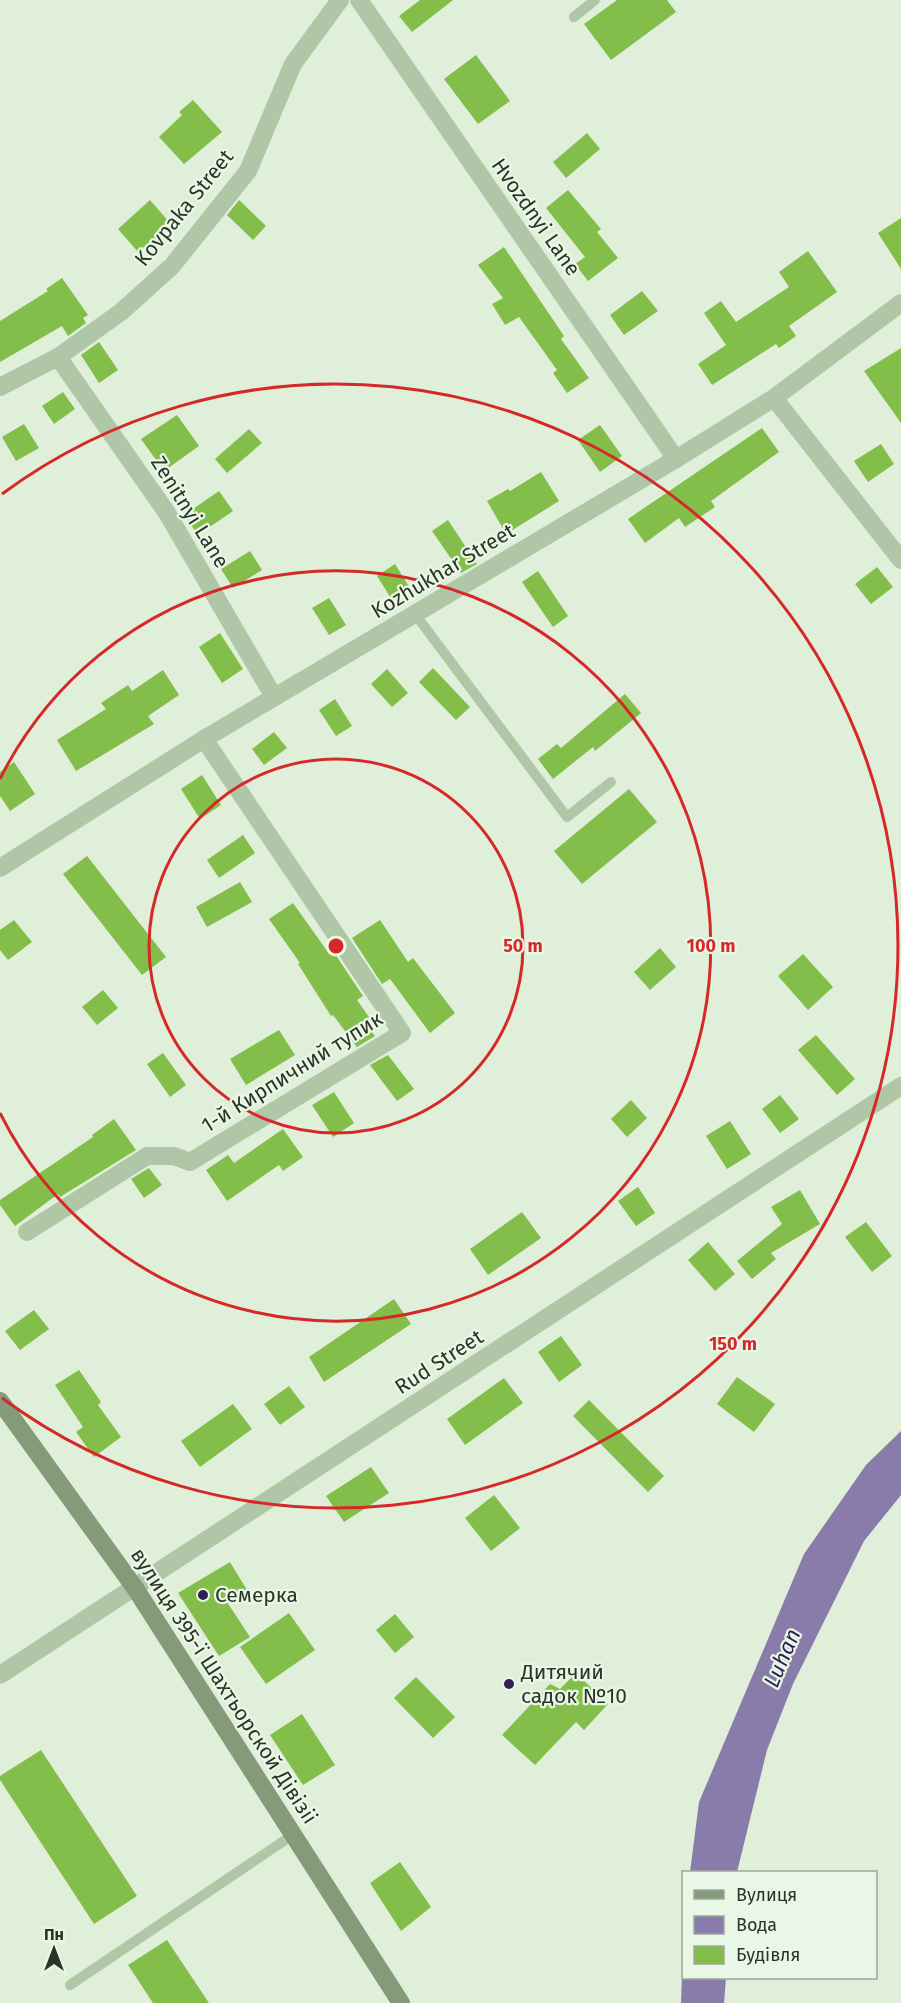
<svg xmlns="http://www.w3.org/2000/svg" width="901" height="2003" font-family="'Fira Sans',sans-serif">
  <rect width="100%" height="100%" fill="#dfefda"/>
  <g fill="#897baa">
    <path d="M901,1431V1495L864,1541L793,1684L767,1750L737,1872H690L699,1802L804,1554L866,1465Z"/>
    <path d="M683,1944L684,1978H726L724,2003H681Z"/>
  </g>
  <g fill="#84be4a">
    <path d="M420,0H453L412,32L399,16Z"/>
    <path d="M617,0H667L676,12L611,60L584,24Z"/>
    <path d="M476,55L510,101L478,124L444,79Z"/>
    <path d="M193,100L222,132L184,164L159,137L182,115L179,112Z"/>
    <path d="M587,133L600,149L566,178L553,162Z"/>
    <path d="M568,190L601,229L597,232L618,258L588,281L575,264L585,257L546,208Z"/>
    <path d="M150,200L171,224L138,252L118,229Z"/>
    <path d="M239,200L266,226L253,240L227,215Z"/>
    <path d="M901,218V269L878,233Z"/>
    <path d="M504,247L564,336L561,339L589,378L567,393L553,373L557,370L519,317L505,325L492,304L503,298L478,265Z"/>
    <path d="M808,251L837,292L789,326L796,336L779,348L776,344L712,385L698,364L726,345L704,313L721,301L736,322L789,287L779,272Z"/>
    <path d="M62,278L88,315L83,318L86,323L68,336L62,326L0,362V321L48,291L46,289Z"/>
    <path d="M642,291L658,311L624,335L610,315Z"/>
    <path d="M99,342L118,370L99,383L81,355Z"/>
    <path d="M901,348V423L864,371Z"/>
    <path d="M63,392L75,409L54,424L42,406Z"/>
    <path d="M177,415L199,446L164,471L141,439Z"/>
    <path d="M24,424L39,448L16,461L2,437Z"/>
    <path d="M600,425L622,456L600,472L578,440Z"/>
    <path d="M762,428L779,452L711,501L715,507L685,527L679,518L645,543L628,519Z"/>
    <path d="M249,429L262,443L227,473L215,459Z"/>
    <path d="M881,444L894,464L868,482L854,461Z"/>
    <path d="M541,472L559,501L506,534L487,501L508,489L510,491Z"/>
    <path d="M219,491L233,511L198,535L184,515Z"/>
    <path d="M448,520L477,564L461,573L432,531Z"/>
    <path d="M250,551L262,570L233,588L221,569Z"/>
    <path d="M395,564L410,588L392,600L377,576Z"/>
    <path d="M877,567L893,587L871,604L855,584Z"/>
    <path d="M538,571L568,616L553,627L522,582Z"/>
    <path d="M329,598L346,625L329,635L312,608Z"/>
    <path d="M220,633L243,669L222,683L199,647Z"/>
    <path d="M433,668L470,707L456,720L419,682Z"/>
    <path d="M387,669L408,693L392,707L371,684Z"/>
    <path d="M163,670L179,695L148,716L154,724L76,771L57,740L106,709L101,703L128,685L132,691Z"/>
    <path d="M625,694L641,713L595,751L593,747L553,779L538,759L557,744L561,748Z"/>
    <path d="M335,699L352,726L336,736L319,710Z"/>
    <path d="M274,732L287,748L264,765L252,749Z"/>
    <path d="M14,762L35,794L10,811L0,796V772Z"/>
    <path d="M202,775L221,805L200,819L181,789Z"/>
    <path d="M629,789L657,822L582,884L554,851Z"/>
    <path d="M243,835L255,853L219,878L207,860Z"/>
    <path d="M87,856L166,957L142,975L63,874Z"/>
    <path d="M240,882L252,902L207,927L196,907Z"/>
    <path d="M293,903L325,948L330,953L333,951L363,996L357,1000L376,1027L371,1031L375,1036L357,1047L333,1015L331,1016L298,964L300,963L269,919Z"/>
    <path d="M14,920L32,942L8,960L0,950V930Z"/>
    <path d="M380,920L408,962L413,958L455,1013L430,1033L390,979L382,984L352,938Z"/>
    <path d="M660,948L676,967L650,990L634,972Z"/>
    <path d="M803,954L833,987L808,1010L778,976Z"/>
    <path d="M103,990L118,1008L97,1025L82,1007Z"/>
    <path d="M279,1030L295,1055L246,1085L230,1059Z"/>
    <path d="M816,1035L855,1079L837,1095L798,1050Z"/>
    <path d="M163,1053L186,1085L170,1097L147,1064Z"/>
    <path d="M388,1055L414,1089L397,1101L370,1065Z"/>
    <path d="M334,1092L354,1123L333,1137L312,1105Z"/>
    <path d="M780,1095L799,1119L780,1133L762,1109Z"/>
    <path d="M631,1100L647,1118L627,1137L611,1119Z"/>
    <path d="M114,1119L136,1150L60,1197L58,1194L15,1226L0,1205V1200L93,1137L92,1135Z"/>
    <path d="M730,1121L751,1154L727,1169L706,1136Z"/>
    <path d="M283,1129L303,1157L283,1171L279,1165L227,1201L206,1170L228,1155L234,1163Z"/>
    <path d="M149,1168L162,1185L144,1198L131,1179Z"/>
    <path d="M638,1187L655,1213L636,1226L618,1201Z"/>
    <path d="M800,1190L820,1224L771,1253L776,1259L752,1279L737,1261L782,1224L771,1207Z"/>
    <path d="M522,1212L541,1238L488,1275L470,1249Z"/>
    <path d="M866,1222L892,1256L872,1272L845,1237Z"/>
    <path d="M708,1242L735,1274L715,1291L688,1260Z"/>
    <path d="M394,1299L411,1324L324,1382L309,1357Z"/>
    <path d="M34,1310L49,1329L20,1350L5,1331Z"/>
    <path d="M561,1336L582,1365L559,1382L538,1352Z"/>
    <path d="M79,1370L101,1402L98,1405L121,1437L94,1457L76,1432L83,1427L55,1385Z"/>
    <path d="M737,1377L775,1404L754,1432L717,1404Z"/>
    <path d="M504,1378L523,1403L465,1445L447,1419Z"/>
    <path d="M289,1386L305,1407L280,1425L264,1404Z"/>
    <path d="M589,1400L664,1476L648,1492L573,1416Z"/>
    <path d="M233,1404L252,1429L200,1467L181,1441Z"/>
    <path d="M371,1467L389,1493L344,1522L326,1496Z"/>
    <path d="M494,1495L520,1528L491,1551L465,1518Z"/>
    <path d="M230,1562L247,1590L227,1602L250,1637L219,1656L178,1593Z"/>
    <path d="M289,1613L315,1650L266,1684L240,1647Z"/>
    <path d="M395,1614L414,1637L395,1653L376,1630Z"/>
    <path d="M576,1673L608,1704L584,1730L576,1722L535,1765L502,1735L550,1684L560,1689Z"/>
    <path d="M416,1677L455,1717L433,1738L394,1698Z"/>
    <path d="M302,1714L335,1765L303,1785L270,1735Z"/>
    <path d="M41,1750L137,1896L94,1924L0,1780V1776Z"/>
    <path d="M400,1862L431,1907L401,1931L370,1883Z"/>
    <path d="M167,1940L209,2003H153L128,1965Z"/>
  </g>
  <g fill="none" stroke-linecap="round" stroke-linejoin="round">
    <g stroke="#b0c7a7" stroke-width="10">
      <path d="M574,17L595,0"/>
      <path d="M415,614L567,817L611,782"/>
      <path d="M70,1985L294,1834"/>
    </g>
    <g stroke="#b0c7a7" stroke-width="18">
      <path d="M359,0L676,459"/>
      <path d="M58,357L167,513L274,697"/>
      <path d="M0,387L58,357L121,312L172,266L248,171L293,64L340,0"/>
      <path d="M774,398L901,560"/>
      <path d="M0,868L204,739L676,459L774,398L901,303"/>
      <path d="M27,1232L147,1156H174L190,1162L402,1033L204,739"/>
      <path d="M0,1675L901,1086"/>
    </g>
    <path stroke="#859a78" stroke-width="18" d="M0,1401L135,1588L401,2003"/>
  </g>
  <g fill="none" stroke="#d62828" stroke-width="3">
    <circle cx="336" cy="946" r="187"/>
    <path d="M0 779A375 375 0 1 1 0 1113"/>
    <path d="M2 494A562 562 0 1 1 2 1398"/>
  </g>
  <g fill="#301f52" stroke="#e9f8e6" stroke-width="2">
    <circle cx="203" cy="1595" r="6"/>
    <circle cx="509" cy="1684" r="6"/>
  </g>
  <g text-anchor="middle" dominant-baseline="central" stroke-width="4.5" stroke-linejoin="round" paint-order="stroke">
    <g font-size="21" fill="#2c3327" stroke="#e9f8e6">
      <text transform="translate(184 208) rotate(-51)">Kovpaka Street</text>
      <text transform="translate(536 217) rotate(55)">Hvozdnyi Lane</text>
      <text transform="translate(190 512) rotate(58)">Zenitnyi Lane</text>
      <text transform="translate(443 571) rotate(-31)">Kozhukhar Street</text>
      <text transform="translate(292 1072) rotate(-32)">1-й Кирпичний тупик</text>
      <text transform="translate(439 1362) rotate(-33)">Rud Street</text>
      <text transform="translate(224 1686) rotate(57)">вулиця 395-ї Шахтьорской Дівізіі</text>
    </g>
    <g font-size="21" fill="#2c3327" stroke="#e9f8e6" text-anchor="start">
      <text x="215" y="1595">Семерка</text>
      <text x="521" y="1672">Дитячий<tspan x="521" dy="24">садок №10</tspan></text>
    </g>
    <g font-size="22" font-style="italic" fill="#301f52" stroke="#e9f8e6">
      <text transform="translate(782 1658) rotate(-67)">Luhan</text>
    </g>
  </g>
  <circle cx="336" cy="946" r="9" fill="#d62828" stroke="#e9f8e6" stroke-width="3"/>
  <g font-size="18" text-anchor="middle" font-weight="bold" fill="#d62828" stroke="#e9f8e6" stroke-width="4.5" stroke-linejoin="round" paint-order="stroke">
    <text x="523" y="952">50 m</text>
    <text x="711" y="952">100 m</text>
    <text x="733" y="1350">150 m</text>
  </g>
  <rect x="682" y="1871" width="195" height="108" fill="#e9f8e6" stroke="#9da99a" stroke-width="1.5"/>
  <rect x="694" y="1890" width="30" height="9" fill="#859a78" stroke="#9da99a" stroke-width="1.5"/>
  <text x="736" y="1901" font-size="18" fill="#2c3327">Вулиця</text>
  <rect x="694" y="1916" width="30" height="18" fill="#897baa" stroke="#9da99a" stroke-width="1.5"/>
  <text x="736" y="1931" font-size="18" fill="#2c3327">Вода</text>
  <rect x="694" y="1946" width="30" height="18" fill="#84be4a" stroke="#9da99a" stroke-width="1.5"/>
  <text x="736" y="1961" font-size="18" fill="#2c3327">Будівля</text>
  <g transform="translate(54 1949)" stroke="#e9f8e6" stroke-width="4.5" paint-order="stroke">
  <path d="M0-4.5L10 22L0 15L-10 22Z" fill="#2c3327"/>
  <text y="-9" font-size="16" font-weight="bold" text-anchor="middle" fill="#2c3327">Пн</text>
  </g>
</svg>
